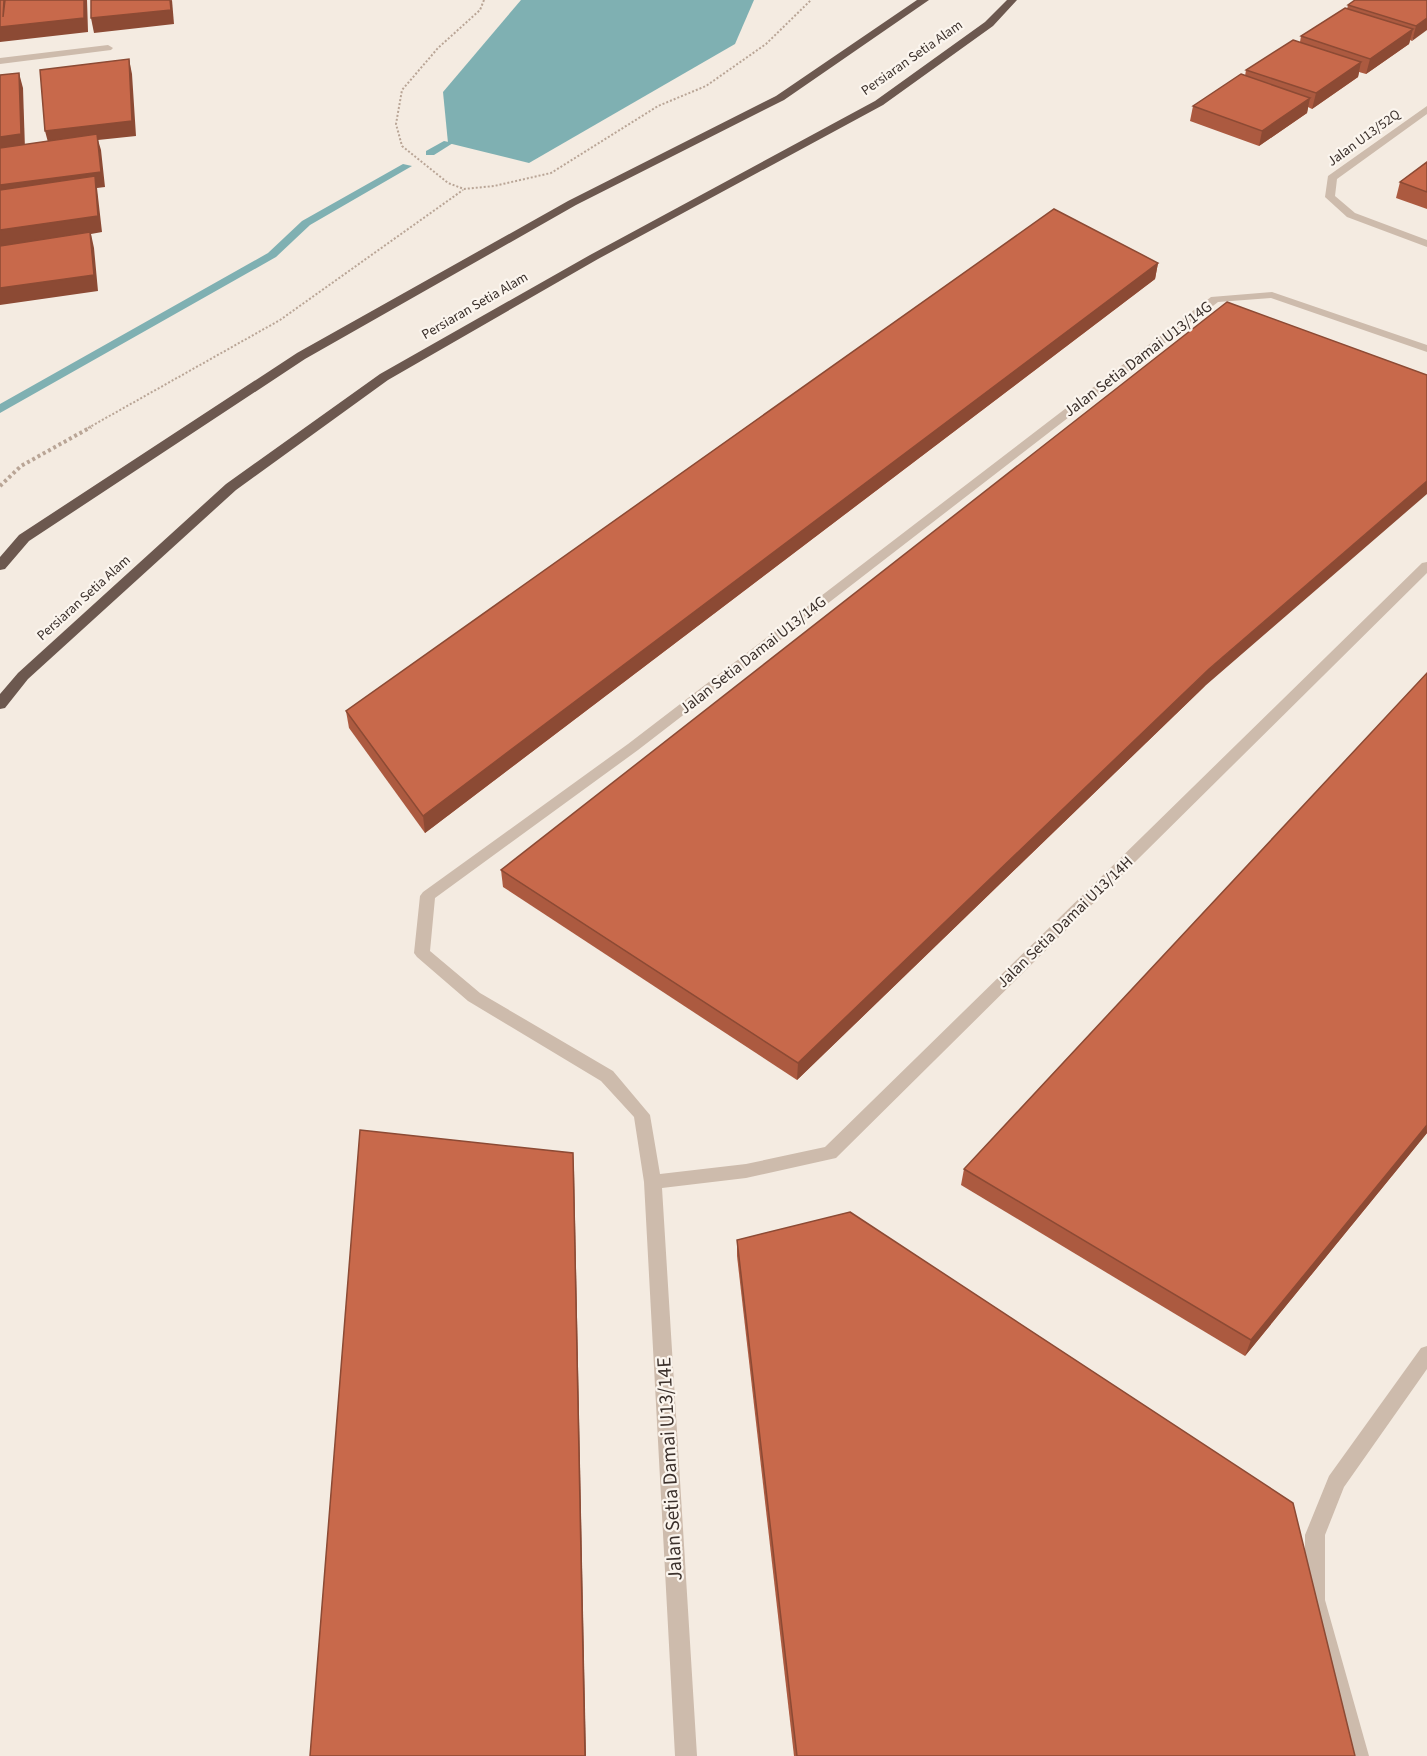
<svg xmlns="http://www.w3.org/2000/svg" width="1427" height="1756" font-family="'Source Sans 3',sans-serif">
  <rect width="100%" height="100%" fill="#f4ebe1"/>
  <path fill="#7fb0b2" d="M521,0H754L735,44L529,163L448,143L443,92Z"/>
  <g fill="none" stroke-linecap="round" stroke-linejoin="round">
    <g fill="#7fb0b2" fill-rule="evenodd">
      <path d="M444,141L453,143L434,155H426V151Z"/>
      <path d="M403,164L412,166L310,225L276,257L0,413V404L268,253L302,221Z"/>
    </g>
    <g stroke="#b9a596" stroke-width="2" stroke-dasharray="2 2" stroke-linecap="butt">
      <path d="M484,0L480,10L438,48L402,90L396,124L402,146L448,183L464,189L494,186L551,173L658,106L706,86L766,44L811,0"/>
      <path d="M88,428L280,320L463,190"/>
    </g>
    <path stroke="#b9a596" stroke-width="4" stroke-dasharray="3 3" stroke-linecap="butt" d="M0,486L21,466L91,427"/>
    <g fill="#cdbbac" fill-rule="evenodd">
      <path d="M108,45L113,48L111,50L0,64V58Z"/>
      <path d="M1427,106V114L1337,179L1335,196L1355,213L1427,240V247L1347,217L1325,197L1328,176Z"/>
      <path d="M1272,292L1427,345V352L1271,298L1218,302L638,750L435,898L430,951L480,993L613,1071L650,1115L660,1174L746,1164L825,1147L1422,563L1427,562V573L836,1158L746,1178L662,1188L697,1756H675L644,1182L634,1117L601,1081L468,1001L417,957L414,953L420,896L423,892L628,744L1211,297Z"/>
      <path d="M1427,1346V1369L1344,1487L1325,1535V1600L1369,1756H1347L1305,1600V1535L1329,1476L1421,1348Z"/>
    </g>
    <g fill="#6c584f" fill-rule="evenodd">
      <path d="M917,0H929L784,100L576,205L305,359L29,541L5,569L0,570V557L19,535L297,353L568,201L776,96Z"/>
      <path d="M1007,0H1017L993,26L883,105L598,259L388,380L236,490L28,679L5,708L0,709V694L18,673L226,484L380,374L590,255L875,101L985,22Z"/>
    </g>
  </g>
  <g fill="#ac5a40">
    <path d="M1427,0L1412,41L1410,40L1409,44L1366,74L1359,72L1358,77L1312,109L1308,107L1307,113L1259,146L1190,121L1193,106L1245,76L1246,70L1300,42L1301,36L1347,9L1348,5Z"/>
    <path d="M1427,162V209L1396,198L1400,182Z"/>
    <path d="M1158,263L1155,279L425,833L349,728L346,711Z"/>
    <path d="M1205,686L797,1080L503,887L501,870Z"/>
    <path d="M1427,1133L1245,1356L961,1185L964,1169Z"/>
    <path d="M737,1240L1355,1756H794L737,1256Z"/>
  </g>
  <g fill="#8c4a34">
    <path d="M4,0H87L88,32L0,42V27Z"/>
    <path d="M172,0L174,24L94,33L91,18Z"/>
    <path d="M1427,18V30L1412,41L1416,26Z"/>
    <path d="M1413,29L1409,44L1366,74L1370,59Z"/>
    <path d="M129,59L132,74L136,136L98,140L101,150L105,187L97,188L102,232L91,234L94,248L98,291L0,305V185L49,146L45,131Z"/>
    <path d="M1361,62L1358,77L1312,109L1316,93Z"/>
    <path d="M19,73L23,88L25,149L0,153V137Z"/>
    <path d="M1310,98L1307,113L1259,146L1262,131Z"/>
    <path d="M1158,263L1155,279L425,833L423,816Z"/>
    <path d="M1427,481V494L1205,686L797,1080L798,1063L1209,669Z"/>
    <path d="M1427,1125V1133L1245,1356L1251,1340Z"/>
    <path d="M573,1153L574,1170L586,1756H585Z"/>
  </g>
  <g fill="#c8694b" stroke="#8c4a34" stroke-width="1.5">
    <path d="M0,0H4L3,17L5,0H84V18L0,27Z"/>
    <path d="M91,0H170L171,10L91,18Z"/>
    <path d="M1355,0H1427V18L1416,26L1348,5Z"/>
    <path d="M1345,8L1413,29L1370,59L1301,36Z"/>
    <path d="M1293,40L1361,62L1316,93L1246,70Z"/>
    <path d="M129,59L132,121L45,131L40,70Z"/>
    <path d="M19,73L21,134L0,137V75Z"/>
    <path d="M1241,74L1310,98L1262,131L1193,106Z"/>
    <path d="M97,134L101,172L0,185V148Z"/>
    <path d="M1427,162V192L1400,182Z"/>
    <path d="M95,176L98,216L0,230V190Z"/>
    <path d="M1054,209L1158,263L423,816L346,711Z"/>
    <path d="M90,232L94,275L0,288V246Z"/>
    <path d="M1227,302L1427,375V481L1209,669L798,1063L501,870Z"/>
    <path d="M1427,673V1125L1251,1340L964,1169Z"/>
    <path d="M360,1130L573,1153L585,1756H310Z"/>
    <path d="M850,1212L1293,1503L1355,1756H797L737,1240Z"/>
  </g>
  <g text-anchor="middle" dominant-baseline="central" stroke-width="4.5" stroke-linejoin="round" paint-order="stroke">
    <g font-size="14" fill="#3b302b" stroke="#fbf5ee">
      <text transform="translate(912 58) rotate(-35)">Persiaran Setia Alam</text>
      <text transform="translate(1364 138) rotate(-36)">Jalan U13/52Q</text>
      <text transform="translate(475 306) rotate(-30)">Persiaran Setia Alam</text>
      <text transform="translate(84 598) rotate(-42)">Persiaran Setia Alam</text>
    </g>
    <g font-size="16" fill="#3b302b" stroke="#fbf5ee">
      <text transform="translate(1138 359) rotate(-37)">Jalan Setia Damai U13/14G</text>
      <text transform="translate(753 655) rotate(-38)">Jalan Setia Damai U13/14G</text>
      <text transform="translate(1065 922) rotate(-44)">Jalan Setia Damai U13/14H</text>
    </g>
    <g font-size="20" fill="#3b302b" stroke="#fbf5ee">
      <text transform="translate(670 1469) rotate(-93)">Jalan Setia Damai U13/14E</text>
    </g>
  </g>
</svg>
